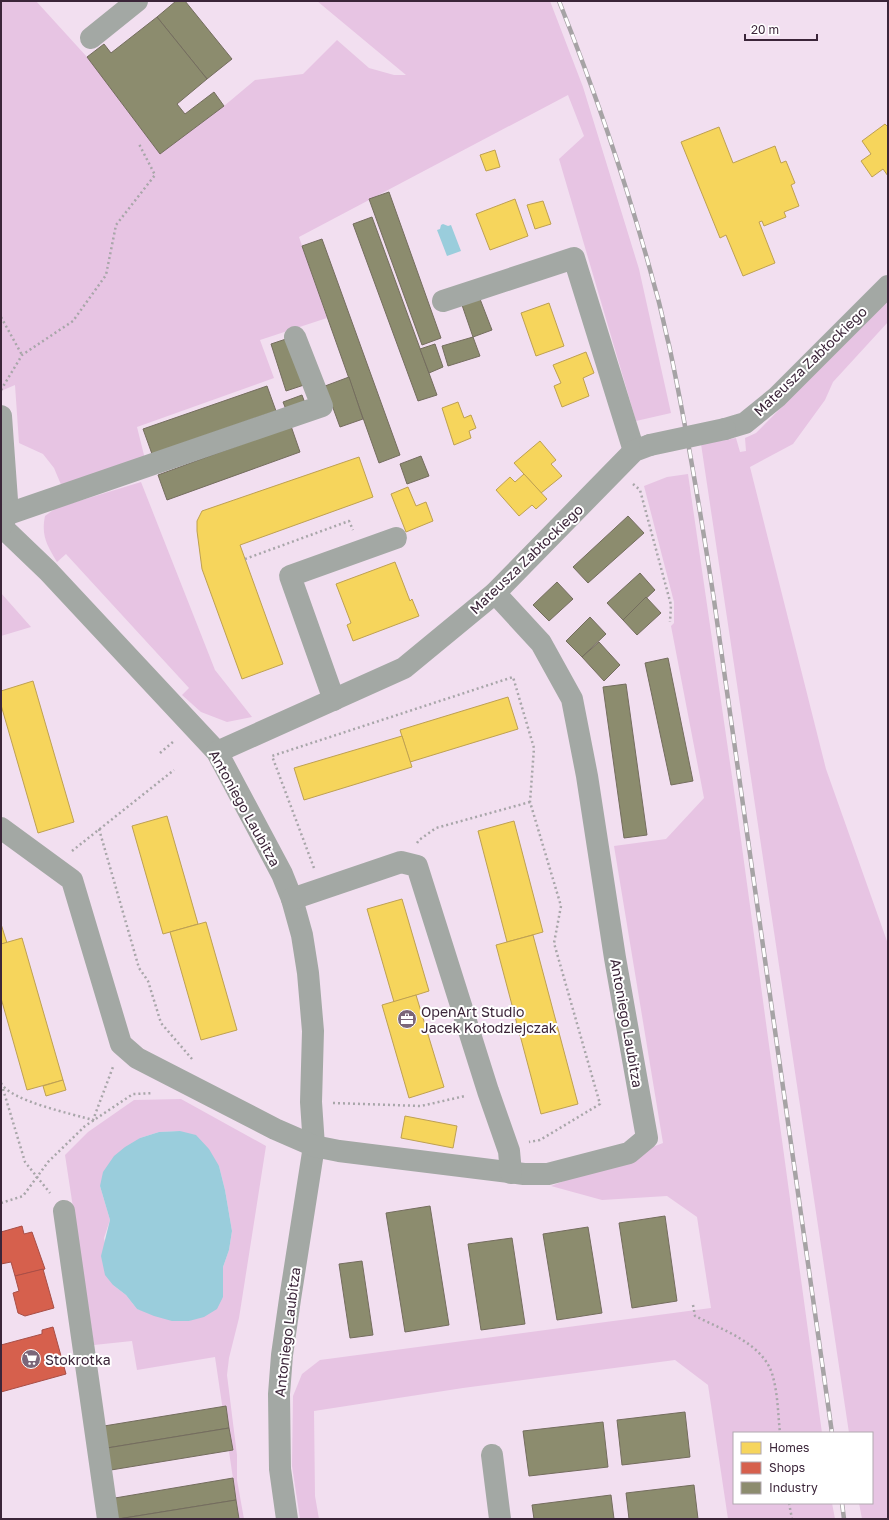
<svg xmlns="http://www.w3.org/2000/svg" width="889" height="1520" font-family="'Golos Text',sans-serif">
  <rect width="100%" height="100%" fill="#f2dff0"/>
  <g fill="#e7c4e3" fill-rule="evenodd">
    <path d="M1,1H36L87,57L160,154L224,106L255,80L303,74L337,40L369,68L394,75H406L317,1H550L583,87L639,269L671,413L636,421L559,159L584,136L568,95L299,237L327,318L260,340L274,378L137,427L145,459L62,487L54,468L43,454L19,443L15,385L1,391Z"/>
    <path d="M888,299V322L833,382L825,400L793,444L750,467L826,769L888,944V1519H862L859,1503H872V1433H849L701,444L736,438L740,452L746,451L745,438L756,433Z"/>
    <path d="M688,474L738,818L822,1433H734V1503H832L835,1519H728L708,1385L675,1360L463,1388L314,1411L315,1496L319,1519H300L292,1466L293,1396L302,1374L320,1360L711,1308L697,1217L667,1196L602,1200L551,1186L663,1143L614,846L666,839L704,798L671,626L674,623V602L644,486L667,477Z"/>
    <path d="M141,482L215,670L252,717L227,722L201,712L182,695L189,688L66,554L57,562C47,545 41,536 45,516L56,508Z"/>
    <path d="M1,593L31,627L1,636Z"/>
    <path d="M181,1099L266,1146L239,1318L229,1358L227,1375L237,1455V1480L244,1519H239L215,1357L137,1370L132,1341L94,1345L65,1155L88,1132L134,1100ZM180,1131L219,1166L225,1190L232,1231L229,1250L223,1267V1297L189,1321L137,1309L126,1295L113,1285L104,1238L110,1220L100,1186L140,1138L159,1132Z"/>
  </g>
  <g fill="#9acddc">
    <path d="M443,224L448,226L451,225L461,251L447,256L437,230L440,229L441,225Z"/>
    <path d="M180,1131L196,1135L209,1149L219,1166L225,1190L232,1231L229,1250L223,1267V1297L217,1309L204,1317L189,1321H172L154,1316L137,1309L126,1295L113,1285L105,1275L101,1256L110,1220L100,1186L103,1172L114,1156L125,1147L140,1138L159,1132Z"/>
  </g>
  <g fill="#f6d55c" stroke="#bea052">
    <path d="M885,124L888,127V176L883,169L872,177L861,161L871,154L862,141Z"/>
    <path d="M719,127L733,163L775,146L781,163L786,161L795,183L791,185L799,206L784,212L786,217L764,226L762,221L759,222L775,263L743,276L726,235L720,238L681,142Z"/>
    <path d="M495,150L500,167L486,171L480,155Z"/>
    <path d="M515,199L528,236L490,250L476,214Z"/>
    <path d="M543,201L551,224L535,229L527,205Z"/>
    <path d="M549,303L564,346L536,356L521,313Z"/>
    <path d="M586,352L594,373L583,378L589,396L562,407L554,386L561,383L553,365Z"/>
    <path d="M458,402L464,418L471,415L476,428L469,431L471,438L454,445L442,408Z"/>
    <path d="M540,441L556,460L551,464L562,476L541,493L514,463Z"/>
    <path d="M359,457L373,497L240,545L283,664L242,679L202,569L197,531V521L202,511Z"/>
    <path d="M524,474L547,499L536,509L532,505L519,516L496,490L510,477L515,482Z"/>
    <path d="M408,487L416,506L426,502L433,521L406,532L391,494Z"/>
    <path d="M395,562L410,601L412,599L419,616L353,641L347,625L351,623L336,584Z"/>
    <path d="M33,681L74,822L38,833L1,705V691Z"/>
    <path d="M508,697L518,729L410,762L400,730Z"/>
    <path d="M402,736L412,767L304,800L294,768Z"/>
    <path d="M167,816L198,924L163,934L132,826Z"/>
    <path d="M514,821L543,932L507,942L478,831Z"/>
    <path d="M402,899L429,991L394,1002L367,909Z"/>
    <path d="M206,922L237,1030L201,1040L170,932Z"/>
    <path d="M1,924L7,943L1,944Z"/>
    <path d="M533,935L578,1104L541,1114L496,945Z"/>
    <path d="M22,938L63,1080L27,1090L1,998V944Z"/>
    <path d="M416,995L444,1087L409,1098L382,1005Z"/>
    <path d="M63,1080L66,1090L46,1096L43,1086Z"/>
    <path d="M405,1116L457,1126L453,1148L401,1138Z"/>
  </g>
  <g fill="#d6604d" stroke="#a84e47">
    <path d="M22,1226L24,1234L32,1232L45,1269L15,1276L11,1262L1,1264V1232Z"/>
    <path d="M43,1269L54,1308L25,1316L18,1313L13,1293L19,1291L15,1276Z"/>
    <path d="M53,1327L66,1374L1,1392V1345L42,1334V1330Z"/>
  </g>
  <g fill="#8c8c6e" stroke="#746d5e">
    <path d="M176,1H185L232,59L207,79L157,17Z"/>
    <path d="M157,17L207,79L177,104L185,114L214,92L224,106L160,154L87,57L104,44L111,53Z"/>
    <path d="M389,192L441,338L422,345L369,199Z"/>
    <path d="M372,217L437,395L418,401L353,224Z"/>
    <path d="M322,239L400,455L379,463L302,246Z"/>
    <path d="M480,299L492,330L473,337L462,305Z"/>
    <path d="M473,337L480,356L448,366L442,346Z"/>
    <path d="M289,338L304,385L286,391L271,344Z"/>
    <path d="M435,344L443,367L429,373L420,349Z"/>
    <path d="M349,377L363,419L340,427L325,386Z"/>
    <path d="M267,386L276,411L152,454L143,429Z"/>
    <path d="M302,395L306,406L287,412L283,402Z"/>
    <path d="M291,426L300,452L167,500L158,475Z"/>
    <path d="M421,456L429,476L407,484L400,464Z"/>
    <path d="M628,516L644,533L588,583L573,567Z"/>
    <path d="M640,573L655,590L623,620L607,603Z"/>
    <path d="M557,582L573,599L549,621L533,605Z"/>
    <path d="M646,597L661,613L637,635L623,620Z"/>
    <path d="M590,617L606,634L582,657L566,641Z"/>
    <path d="M599,642L620,665L604,681L582,657Z"/>
    <path d="M668,658L693,781L671,785L645,663Z"/>
    <path d="M626,684L647,835L624,838L603,687Z"/>
    <path d="M430,1206L449,1325L405,1332L386,1213Z"/>
    <path d="M665,1216L677,1301L632,1308L619,1223Z"/>
    <path d="M588,1227L602,1313L557,1320L543,1234Z"/>
    <path d="M512,1238L525,1324L481,1330L468,1244Z"/>
    <path d="M362,1261L373,1335L350,1338L339,1264Z"/>
    <path d="M226,1406L229,1428L107,1448L104,1426Z"/>
    <path d="M685,1412L690,1457L622,1465L617,1420Z"/>
    <path d="M603,1422L608,1467L529,1476L523,1431Z"/>
    <path d="M229,1428L233,1450L111,1470L107,1448Z"/>
    <path d="M233,1478L236,1500L118,1519L115,1498Z"/>
    <path d="M694,1485L698,1519H629L626,1493Z"/>
    <path d="M611,1495L614,1519H534L532,1505Z"/>
    <path d="M236,1500L239,1519H118Z"/>
  </g>
  <g fill="none" stroke-linecap="round" stroke-linejoin="round">
    <g stroke="#a8a6a9" stroke-width="2.5" stroke-dasharray="2 3" stroke-linecap="butt">
      <path d="M1,317L22,355"/>
      <path d="M1,390L22,355L73,321L106,275L116,225L155,175L139,144"/>
      <path d="M633,484L640,490L671,605L670,622"/>
      <path d="M245,559L349,521L353,530"/>
      <path d="M160,753L174,741"/>
      <path d="M99,829L139,968L148,981L161,1023L192,1059"/>
      <path d="M417,843L419,840L436,828L530,802"/>
      <path d="M72,851L174,770"/>
      <path d="M314,868L272,756L513,677L534,748L530,802L561,906L554,943L600,1104L540,1140L529,1142"/>
      <path d="M1,1083C10,1101 73,1114 93,1120L113,1067"/>
      <path d="M3,1089L25,1162L50,1193"/>
      <path d="M333,1103L421,1106L465,1096"/>
      <path d="M1,1203L23,1196L48,1162L85,1126L133,1094L153,1093"/>
      <path d="M693,1305L695,1316C723,1330 765,1344 773,1377C778,1395 778,1415 780,1433"/>
      <path d="M789,1503L792,1519"/>
    </g>
    <g stroke="#a3a8a4" stroke-width="22">
      <path d="M91,38L137,1"/>
      <path d="M443,301L574,258L634,451"/>
      <path d="M1,416L8,514"/>
      <path d="M725,429L745,423L777,397L888,286"/>
      <path d="M1,526L48,571L217,752L282,874L292,899L302,935L308,973L313,1031L311,1102L314,1146L290,1299L282,1355L279,1394L280,1469L287,1519"/>
      <path d="M1,526L8,514L322,406L295,337"/>
      <path d="M334,700L290,576L396,538"/>
      <path d="M217,752L404,668L495,593L634,451L650,445"/>
      <path d="M1,828L72,880L121,1044L137,1058L275,1129L314,1146L339,1151L524,1174H548L629,1153L647,1138L615,958L587,776L572,699L541,643L495,593"/>
      <path d="M292,899L401,862L417,866L488,1091L509,1151L511,1173"/>
      <path d="M64,1211L108,1519"/>
      <path d="M492,1455L500,1519"/>
    </g>
    <defs>
      <g id="rail">
        <path d="M559,1C596,94 629,190 655,288C661,307 664,326 669,345C687,430 701,515 714,600L832,1433"/>
        <path d="M842,1503L844,1519"/>
      </g>
    </defs>
    <use href="#rail" stroke="#a6a3a5" stroke-width="4.5"/>
    <use href="#rail" stroke="#fff" stroke-width="3" stroke-dasharray="9" stroke-linecap="butt"/>
    <path stroke="#a3a8a4" stroke-width="22" d="M650,445L725,429"/>
  </g>
  <defs>
    <symbol id="office-disc" viewBox="-11 -11 22 22"><circle r="9.5" fill="#7b6679" stroke="#fff"/><path d="M-6-3h4V-5.5h4V-3h4V5H-6ZM-1-4.5V-3h2v-1.5ZM-6 0V1H6V0Z" fill="#fff"/></symbol>
    <symbol id="supermarket-disc" viewBox="-11 -11 22 22"><circle r="9.5" fill="#7b6679" stroke="#fff"/><path d="M-6-5.5h2.5l.6 2H6L4.5 2H-2.5L-4.4-4H-6ZM-1.5 3.2a1.3 1.3 0 1 0 .1 0ZM3 3.2a1.3 1.3 0 1 0 .1 0Z" fill="#fff"/></symbol>
  </defs>
  <g fill-rule="evenodd">
    <use href="#office-disc" x="396" y="1008" width="22" height="22"/>
    <use href="#supermarket-disc" x="20" y="1348" width="22" height="22"/>
  </g>
  <g text-anchor="middle" dominant-baseline="central" stroke-width="4" stroke-linejoin="round" paint-order="stroke">
    <g font-size="14" fill="#3b2539" stroke="#fff">
      <text transform="translate(810 361) rotate(-44)">Mateusza Zabłockiego</text>
      <text transform="translate(526 559) rotate(-44)">Mateusza Zabłockiego</text>
      <text transform="translate(245 808) rotate(61)">Antoniego Laubitza</text>
      <text transform="translate(627 1023) rotate(80)">Antoniego Laubitza</text>
      <text transform="translate(287 1332) rotate(-83)">Antoniego Laubitza</text>
    </g>
    <g font-size="14" fill="#3b2539" stroke="#fff" text-anchor="start">
      <text x="421" y="1011">OpenArt Studio<tspan x="421" dy="16">Jacek Kołodziejczak</tspan></text>
      <text x="45" y="1359">Stokrotka</text>
    </g>
  </g>
  <rect width="889" height="1520" fill="none" stroke="#3b2539" stroke-width="4"/>
  <rect x="733" y="1432" width="140" height="72" fill="#ffffff" stroke="#b1a8b0"/>
  <rect x="741" y="1442" width="20" height="12" fill="#f6d55c" stroke="#b1a8b0"/>
  <text x="769" y="1452" font-size="12" fill="#3b2539">Homes</text>
  <rect x="741" y="1462" width="20" height="12" fill="#d6604d" stroke="#b1a8b0"/>
  <text x="769" y="1472" font-size="12" fill="#3b2539">Shops</text>
  <rect x="741" y="1482" width="20" height="12" fill="#8c8c6e" stroke="#b1a8b0"/>
  <text x="769" y="1492" font-size="12" fill="#3b2539">Industry</text>
  <path d="M745 34v6h72v-6" fill="none" stroke="#3b2539" stroke-width="2"/>
  <text x="751" y="34" font-size="12" fill="#3b2539" stroke="#ffffff" stroke-width="3" paint-order="stroke">20 m</text>
</svg>
